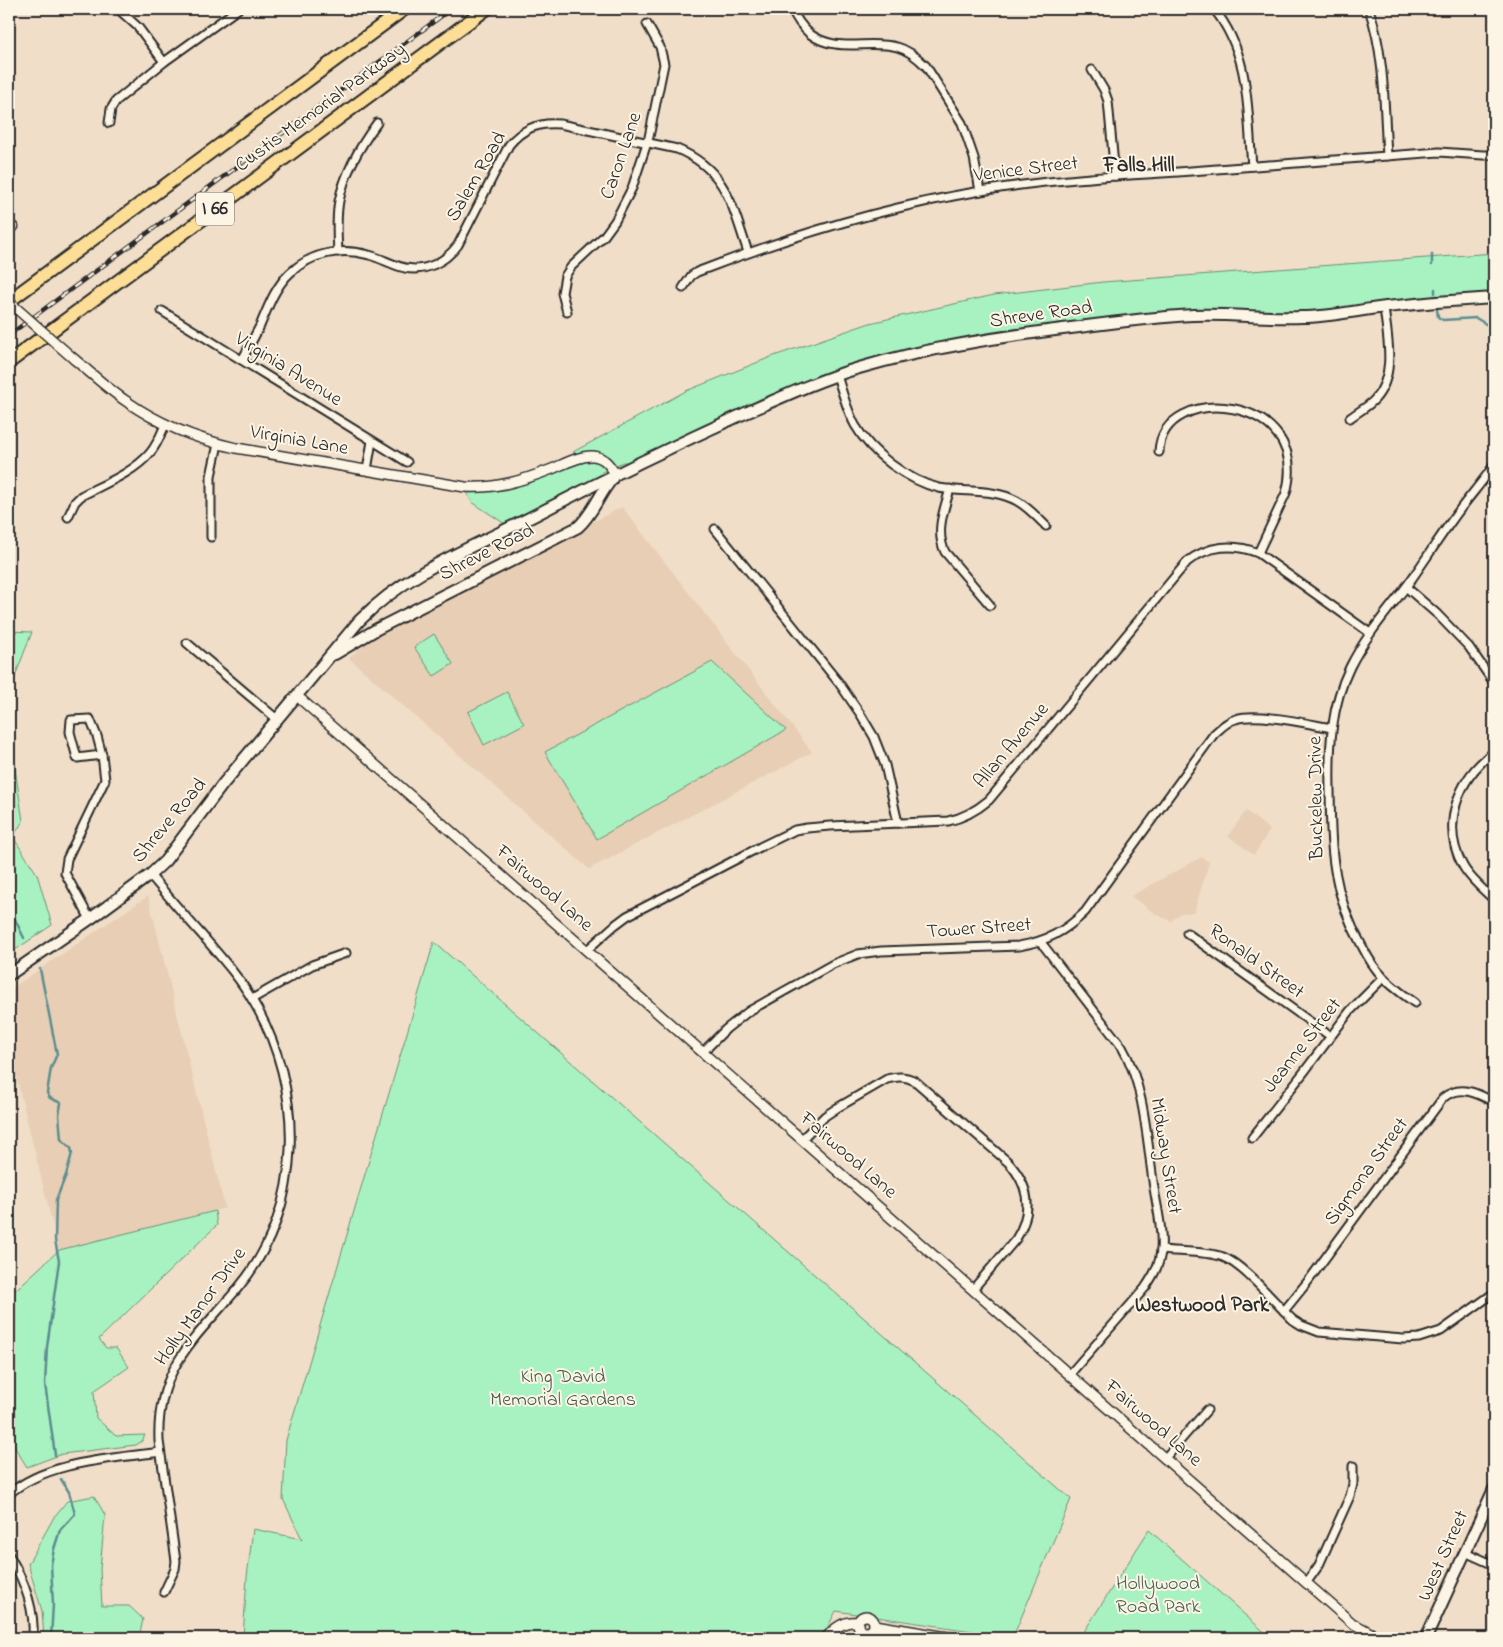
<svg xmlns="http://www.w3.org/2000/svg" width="1503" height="1647" font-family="'Indie Flower',sans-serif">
  <rect width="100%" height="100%" fill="#f0dec8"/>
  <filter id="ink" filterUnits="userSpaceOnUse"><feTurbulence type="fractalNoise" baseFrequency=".02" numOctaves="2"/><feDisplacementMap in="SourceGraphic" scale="10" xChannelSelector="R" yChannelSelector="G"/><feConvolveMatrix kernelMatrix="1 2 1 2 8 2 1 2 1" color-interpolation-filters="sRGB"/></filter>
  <g filter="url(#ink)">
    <g fill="#e7ceb4">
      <path d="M622,507L812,752L589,869L349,658L370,640L391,626Z"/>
      <path d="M1246,811L1270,830L1254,855L1228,836Z"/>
      <path d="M1202,857L1209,862L1194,912L1181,913L1171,921L1156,914L1131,896Z"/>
      <path d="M148,896L225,1208L59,1250L10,1051L9,1052V990Z"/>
    </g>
    <g fill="#a8f2c1" stroke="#6a8e76">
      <path d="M1494,253V293L1385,302L1338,310L1300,313L1234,311L1180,312L1121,317L1039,326L965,339L840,369L805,381L762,398L702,426L630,462H623L602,472L600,477L505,524L472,502L467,493L504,490L585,462L573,452L686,391L771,357L870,323L994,295L1103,282Z"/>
      <path d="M9,631L32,632L9,692Z"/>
      <path d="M434,634L453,664L434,676L414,647Z"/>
      <path d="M712,662L786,730L597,839L545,752Z"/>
      <path d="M507,692L524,724L484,745L468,712Z"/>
      <path d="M9,729L23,821L13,837L37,874L52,925L9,954Z"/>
      <path d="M434,942L1071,1499L1013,1637L836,1611L822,1638H243L247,1577L253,1529L302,1539L283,1499L286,1440Z"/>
      <path d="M215,1211L217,1225L99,1339L106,1348H116L129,1367L94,1391L96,1418L116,1436L145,1435L142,1441L136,1445L62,1454L27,1467L14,1446V1416L9,1420V1296L59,1250Z"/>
      <path d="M94,1496L105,1515L100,1569L102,1606H129L143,1619L139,1638H44L42,1611L28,1564L54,1517L67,1501Z"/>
      <path d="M1149,1530L1271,1638H1080Z"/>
    </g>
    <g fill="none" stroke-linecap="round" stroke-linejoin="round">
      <g stroke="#5c8d90" stroke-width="2.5">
        <path d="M1432,265V254"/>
        <path d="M1435,289V293"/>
        <path d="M1437,309L1438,317L1443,320L1476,318L1494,329"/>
        <path d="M9,907L24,938"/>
        <path d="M40,969L57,1054L51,1068L47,1093L50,1098L61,1103L59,1115L61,1139L71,1148L72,1153L66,1175L56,1200L55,1240L59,1261L47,1347L45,1384L55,1455"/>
        <path d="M51,1638L53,1604L51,1565L54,1549L60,1530L75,1514L69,1492L61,1479"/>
      </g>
      <defs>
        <g id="minor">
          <path d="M118,9L138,27L164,62"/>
          <path d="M792,9C796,19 802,27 810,34C837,54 868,39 897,47C909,50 918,58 926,66L962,123L974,158L980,191"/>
          <path d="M1214,9C1251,55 1247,110 1252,166"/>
          <path d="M1369,9C1385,55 1384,107 1387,156"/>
          <path d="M1092,70L1104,90L1108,101L1115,176"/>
          <path d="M109,123L111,109L116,101L164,62L238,9"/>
          <path d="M9,225L14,227"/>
          <path d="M338,252C337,235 336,217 339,201C345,172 360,146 377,123"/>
          <path d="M683,288L691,276L697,272C790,236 884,207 981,191C1046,180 1112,176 1178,172C1265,165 1352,159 1439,152L1483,155H1494"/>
          <path d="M162,311L407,462"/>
          <path d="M567,312L562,293L565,276L571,267L604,236L615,221L632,188L649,137L664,64L660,47L647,24"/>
          <path d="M242,360C248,349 254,337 260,326C268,307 275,287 290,273C311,253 341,247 369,255C381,258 392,265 405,268C426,272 445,262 458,245L509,145C523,128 539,122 560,124L677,149C727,170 732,206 748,252"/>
          <path d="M837,375C842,392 847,410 855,425C871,453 908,481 939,488C964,493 994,488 1017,501C1028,507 1037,517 1046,526"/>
          <path d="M1350,418C1358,412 1369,406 1375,399C1397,374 1387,337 1384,307"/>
          <path d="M1159,452C1161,381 1313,394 1286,493L1258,553"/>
          <path d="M367,470L372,441"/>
          <path d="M950,489C944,510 935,531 945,552L990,605"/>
          <path d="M68,517L75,502L81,496C104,484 133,473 150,453C157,445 161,434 165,425"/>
          <path d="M715,529L839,683L861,715L874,737L885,765L898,823"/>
          <path d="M211,537V476L218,444"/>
          <path d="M1406,587L1437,614L1469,647L1494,683"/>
          <path d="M187,643L278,720"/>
          <path d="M90,719L97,736L102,755L77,758L70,732L71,720Z"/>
          <path d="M1494,752C1458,778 1440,825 1463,866C1470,879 1484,890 1494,900"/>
          <path d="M150,875C167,895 184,915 202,935C220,956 239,977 253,1001C305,1088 305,1209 238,1288C195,1339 156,1368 159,1441L176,1561L175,1569L164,1592"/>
          <path d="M90,919L65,873L67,859L105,780L102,755"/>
          <path d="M1187,933L1330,1036"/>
          <path d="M1040,941L1122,1047C1145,1086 1147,1143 1154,1188C1157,1208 1163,1230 1161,1250C1160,1265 1153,1276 1145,1288L1070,1374"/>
          <path d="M587,950L615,925L627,916L760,847L795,830L807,828L830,826L948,821C963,818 977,810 989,800L1187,562C1208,545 1234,543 1258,553L1370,633"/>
          <path d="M252,999L312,965L346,953"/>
          <path d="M1415,1003C1404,995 1392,987 1383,977C1374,968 1367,956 1362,946C1331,891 1331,849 1330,789C1329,747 1331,706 1350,667C1365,637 1386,613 1406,587C1422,565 1437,541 1453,519C1466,500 1482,483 1494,465"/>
          <path d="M703,1052L726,1029L749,1011L833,964L858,954L881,951L1019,946C1047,941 1064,932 1085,912L1214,734C1221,728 1227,721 1236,719C1258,712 1308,724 1332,728"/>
          <path d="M1252,1138L1304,1072L1350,1011L1383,978"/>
          <path d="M802,1139L825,1116L837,1108L887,1079C898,1076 905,1076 915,1081L1008,1162C1030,1186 1033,1212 1016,1239L973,1289"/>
          <path d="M1161,1250C1180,1252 1206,1251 1223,1257C1244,1265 1275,1303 1293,1320L1301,1325L1319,1332L1403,1339L1419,1338L1441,1331L1494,1293"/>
          <path d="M1284,1311L1309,1280L1443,1098C1460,1084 1477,1093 1494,1102"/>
          <path d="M1165,1458L1207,1410"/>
          <path d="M9,1494C47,1461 111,1459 160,1452"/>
          <path d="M1465,1552L1494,1565"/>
          <path d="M9,1555C24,1580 35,1608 33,1638"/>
          <path d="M1307,1582L1319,1565L1350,1496L1353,1484V1466"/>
        </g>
        <g id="tertiary">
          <path d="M74,359C91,373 108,389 126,401C160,425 196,439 236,448L465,487C496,489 524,480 552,469C564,464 580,455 593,456C605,457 610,466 616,475"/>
          <path d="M297,696L1352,1623L1380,1638"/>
          <circle cx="866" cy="1624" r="8"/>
          <path d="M875,1625L953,1638"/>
          <path d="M826,1638C834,1628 844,1620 858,1622"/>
        </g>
        <g id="secondary">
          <path d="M335,654L377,629L578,527C593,514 599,494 612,479"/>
          <path d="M9,975L90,919L150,875L165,861L223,784L359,621C411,568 481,544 545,510C609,477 675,445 741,415C780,398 818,380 859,368C930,347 1005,336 1079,327C1117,322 1155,317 1193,315C1229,313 1266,319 1302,317C1330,317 1358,310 1386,307C1422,303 1458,300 1494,298"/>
          <path d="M1426,1638L1494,1489"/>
        </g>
        <g id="motorway">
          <path d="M9,301L404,9"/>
          <path d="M9,362L486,9"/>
        </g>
      </defs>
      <use href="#minor" stroke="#2b2b2b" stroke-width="11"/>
      <use href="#tertiary" stroke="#2b2b2b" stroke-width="12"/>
      <use href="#secondary" stroke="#2b2b2b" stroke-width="14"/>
      <use href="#motorway" stroke="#2b2b2b" stroke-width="16"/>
      <use href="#minor" stroke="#fcf5e5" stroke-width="7"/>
      <use href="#tertiary" stroke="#fcf5e5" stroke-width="9"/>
      <use href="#secondary" stroke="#fcf5e5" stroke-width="10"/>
      <use href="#motorway" stroke="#fdde96" stroke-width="12"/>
      <defs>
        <path id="rail" d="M9,335L451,9"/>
      </defs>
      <use href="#rail" stroke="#2b2b2b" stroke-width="4.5"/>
      <use href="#rail" stroke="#fcf5e5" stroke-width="2.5" stroke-dasharray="8" stroke-linecap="butt"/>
      <defs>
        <path id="tertiary-bridge" d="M9,302L74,359"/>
      </defs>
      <use href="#tertiary-bridge" stroke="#2b2b2b" stroke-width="12" stroke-linecap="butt"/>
      <use href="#tertiary-bridge" stroke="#fcf5e5" stroke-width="9"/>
    </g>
  </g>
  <g text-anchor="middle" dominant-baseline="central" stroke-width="4" stroke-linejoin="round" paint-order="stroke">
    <rect fill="#fcf5e5" stroke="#6a6863" stroke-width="1" x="196" y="192.5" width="38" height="33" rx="4"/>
    <g font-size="19" font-weight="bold" fill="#2b2b2b">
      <text x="215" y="209">I 66</text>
    </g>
    <g font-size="20" fill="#2b2b2b" stroke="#fcf5e5">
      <text transform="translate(321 108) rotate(-36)">Custis Memorial Parkway</text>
      <text transform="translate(622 156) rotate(-71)">Caron Lane</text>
      <text transform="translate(1026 170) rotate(-7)">Venice Street</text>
      <text transform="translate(477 177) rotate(-60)">Salem Road</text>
      <text transform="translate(1041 315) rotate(-8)">Shreve Road</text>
      <text transform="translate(288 370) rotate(32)">Virginia Avenue</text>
      <text transform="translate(299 441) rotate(10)">Virginia Lane</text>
      <text transform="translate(487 553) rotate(-27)">Shreve Road</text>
      <text transform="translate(1012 746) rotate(-50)">Allan Avenue</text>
      <text transform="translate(1317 798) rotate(-91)">Buckelew Drive</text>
      <text transform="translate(170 821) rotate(-50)">Shreve Road</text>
      <text transform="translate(544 889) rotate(41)">Fairwood Lane</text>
      <text transform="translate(979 929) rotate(-4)">Tower Street</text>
      <text transform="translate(1256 962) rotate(36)">Ronald Street</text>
      <text transform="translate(1303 1046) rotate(-52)">Jeanne Street</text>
      <text transform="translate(848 1156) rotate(41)">Fairwood Lane</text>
      <text transform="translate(1165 1156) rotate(81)">Midway Street</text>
      <text transform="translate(1367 1172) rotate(-54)">Sigmona Street</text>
      <text transform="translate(201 1307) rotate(-54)">Holly Manor Drive</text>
      <text transform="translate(1153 1424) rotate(41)">Fairwood Lane</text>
      <text transform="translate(1444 1556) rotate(-66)">West Street</text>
    </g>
    <g font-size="20" fill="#4a5d50" stroke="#fcf5e5">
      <text x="563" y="1377">King David<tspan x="563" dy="23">Memorial Gardens</tspan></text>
      <text x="1158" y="1584">Hollywood<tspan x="1158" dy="23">Road Park</tspan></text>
    </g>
    <g font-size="21" font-weight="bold" fill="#2b2b2b" stroke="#fcf5e5">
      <text x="1139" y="166">Falls Hill</text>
      <text x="1202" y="1306">Westwood Park</text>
    </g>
  </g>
  <rect width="1503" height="1647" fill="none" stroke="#fcf5e5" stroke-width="30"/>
  <rect x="15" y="15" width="1473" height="1617" fill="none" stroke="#2b2b2b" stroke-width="2" filter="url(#ink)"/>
</svg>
